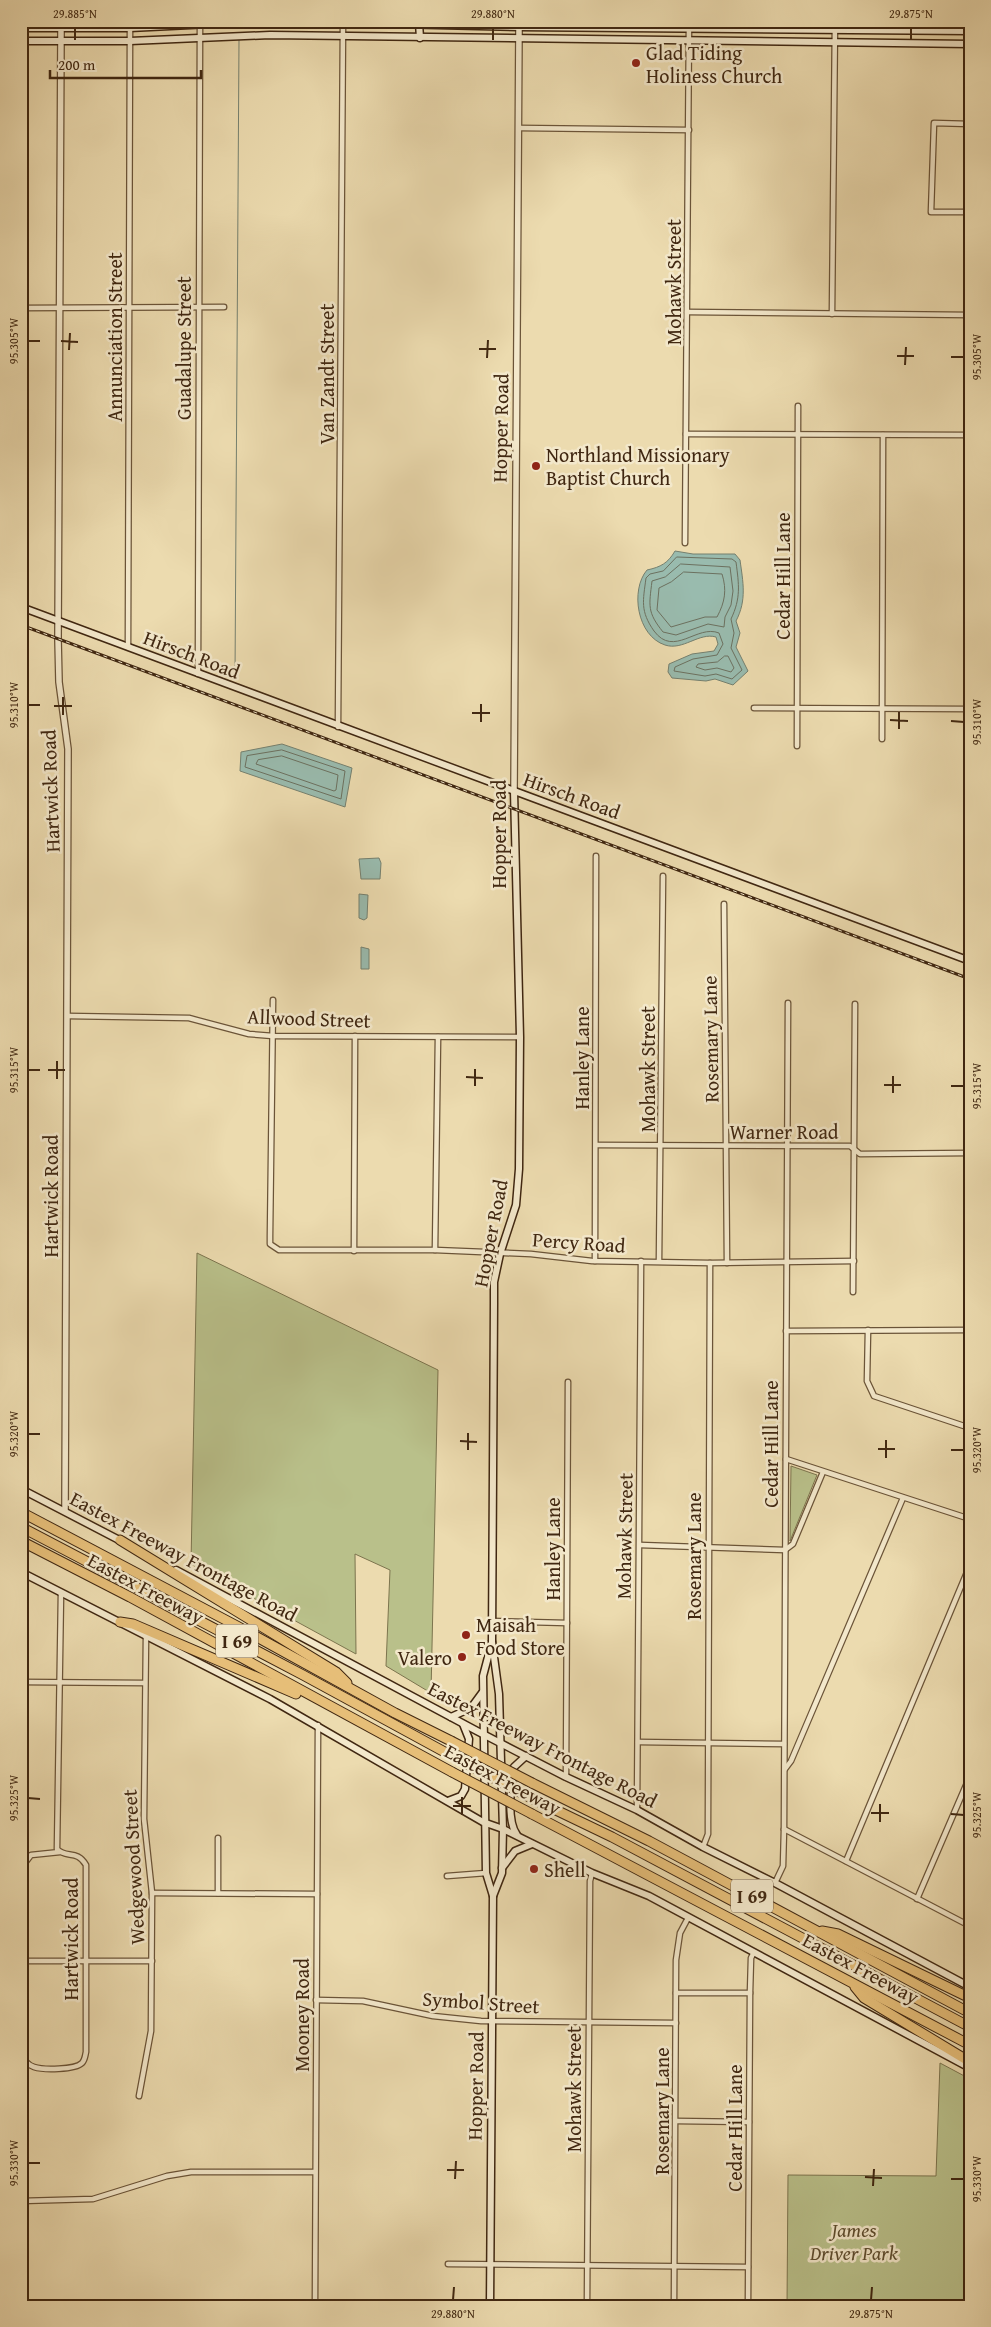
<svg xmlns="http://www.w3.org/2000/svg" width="991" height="2327" font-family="'Gentium Book Plus',serif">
  <rect width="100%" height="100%" fill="#ecdbaf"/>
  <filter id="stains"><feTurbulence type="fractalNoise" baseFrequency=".004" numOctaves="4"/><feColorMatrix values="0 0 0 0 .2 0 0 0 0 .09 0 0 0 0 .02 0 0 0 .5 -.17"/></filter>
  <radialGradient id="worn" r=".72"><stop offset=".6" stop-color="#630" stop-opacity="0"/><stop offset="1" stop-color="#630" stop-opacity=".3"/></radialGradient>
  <g fill="#b9c08a" stroke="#7c744e">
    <path d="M197,1253L438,1370L431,1693L386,1666L390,1570L355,1554L356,1654L191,1564Z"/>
    <path d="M791,1466L817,1475L790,1541Z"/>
    <path d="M940,2063L970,2079V2306H787L788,2175L936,2176Z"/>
  </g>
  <g fill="#99bbae" stroke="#75806f">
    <path d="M675,551L693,554H735L740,560C743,582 747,600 736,621L740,633L736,647L748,671L733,685L715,679L706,681L672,678L668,672L669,664L692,654L714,651L718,644L716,637C699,632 683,651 665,645C637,636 630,590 647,570C661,567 668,563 675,551Z"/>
    <path d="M282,744L352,768L345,807L240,771L241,752Z"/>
    <path d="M379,858L381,863L380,879H361L359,859Z"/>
    <path d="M359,894L368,895L367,918L364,920L359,918Z"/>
    <path d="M361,947L369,949V969H361Z"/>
  </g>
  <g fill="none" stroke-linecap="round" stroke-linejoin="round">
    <g stroke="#6c7160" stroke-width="1">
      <path d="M677,557L732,559L736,562C739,585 741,598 731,619L734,633L731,648L742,670L732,679L716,674L705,676L674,671L675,667L693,659L717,655L723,644L719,633C697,624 674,658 654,631C640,611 643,601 646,578L650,574L663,571Z"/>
      <path d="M681,564L730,567L733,591L731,605L725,617L724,627L708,624L676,635L663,632C647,612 649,606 652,581L665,577Z"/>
      <path d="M684,572L722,574C727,590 725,602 717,617H705L671,627L657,610L659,588L671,582Z"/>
      <path d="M725,656H728L734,668L731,672L717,668L705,670L696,667L698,664L717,662Z"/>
      <path d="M282,750L345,771L341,799L245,767L247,756Z"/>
      <path d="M282,756L338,775L336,790L334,791L256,764L258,760Z"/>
    </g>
    <path stroke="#75806f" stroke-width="1" d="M235,677L239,40"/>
    <defs>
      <g id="minor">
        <path d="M970,124L934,123L931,212H970"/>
        <path d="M519,128L689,130"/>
        <path d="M21,308L224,307"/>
        <path d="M687,312L970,315"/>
        <path d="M832,314L835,21"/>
        <path d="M686,434L970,435"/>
        <path d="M685,543L689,21"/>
        <path d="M128,647L130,28"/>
        <path d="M198,674L200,21"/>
        <path d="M754,708L970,709"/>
        <path d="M338,727L343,21"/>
        <path d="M882,739L883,435"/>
        <path d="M797,746L798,406"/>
        <path d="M724,904L727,1263"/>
        <path d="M273,1000L270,1236V1244L279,1250H435L531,1254L592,1261L710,1263L854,1261"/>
        <path d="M68,1016L189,1018L249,1034L273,1036L520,1037"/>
        <path d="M596,1145L850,1146L860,1154L970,1153"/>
        <path d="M435,1250L438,1037"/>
        <path d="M354,1251L355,1036"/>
        <path d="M595,1261L596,856"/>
        <path d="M659,1261L663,876"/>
        <path d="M853,1292L855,1004"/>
        <path d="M868,1330L867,1381L874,1396L970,1428"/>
        <path d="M786,1331L970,1330"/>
        <path d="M786,1459L970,1519"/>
        <path d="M640,1545L785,1550"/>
        <path d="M785,1550L793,1544L823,1472"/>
        <path d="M492,1621L567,1623"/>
        <path d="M21,1682L144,1683"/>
        <path d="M638,1742L784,1744"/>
        <path d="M785,1769L791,1761L903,1498"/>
        <path d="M566,1777L568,1382"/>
        <path d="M637,1810L641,1261"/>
        <path d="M784,1829L970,1926"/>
        <path d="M703,1847L708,1834V1823L710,1263"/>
        <path d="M60,1852L31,1855L24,1864L23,1872V2056C25,2062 28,2065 34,2067C43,2070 75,2070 82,2063C85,2060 85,2056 86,2052V1865C77,1849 66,1859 57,1849L61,1592"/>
        <path d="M846,1861L970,1565"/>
        <path d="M447,1876L486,1873"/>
        <path d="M775,1883L783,1866L784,1829L788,1003"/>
        <path d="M152,1893L317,1894"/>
        <path d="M218,1893V1838"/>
        <path d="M917,1899L970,1776"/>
        <path d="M21,1961H152"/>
        <path d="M676,1993H750"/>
        <path d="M316,2000L363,2001L433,2016L481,2021L676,2023"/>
        <path d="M139,2096L151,2031L152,1893L144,1819L146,1635"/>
        <path d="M676,2121L749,2122"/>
        <path d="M21,2201L93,2199L167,2176L191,2172H315"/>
        <path d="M448,2264L748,2267"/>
        <path d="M315,2306L318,1725"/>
        <path d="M587,2306L590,1881L592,1873"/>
        <path d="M674,2306L676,1960L680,1933L688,1918"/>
        <path d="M748,2306L750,1993L751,1958L754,1952"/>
      </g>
      <g id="tertiary">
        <path d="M61,28L58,639L59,682L68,749L65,1511"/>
        <path d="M514,791L519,27"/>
      </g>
      <g id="secondary">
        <path d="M270,21L519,27L970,31"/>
        <path d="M419,23L420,38"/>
        <path d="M21,28H130L270,21"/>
        <path d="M21,41H130L270,35L970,44"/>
        <path d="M21,607L970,961"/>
        <path d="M21,1489L123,1542"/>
        <path d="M176,1570L477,1731L566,1777L637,1810L703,1847L775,1883L970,1987"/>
        <path d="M21,1572L270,1699L483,1822L503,1829L592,1873L649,1896L970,2068"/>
        <path d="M451,1717L471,1708L482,1693"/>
        <path d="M448,1801L461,1796L465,1789L469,1739L463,1724"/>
        <path d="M517,1835C506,1820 511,1785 514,1767L526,1756"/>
        <path d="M502,1868L515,1851L532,1844"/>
        <path d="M493,1896L502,1873L503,1829L499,1694L492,1642L494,1303V1282L500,1254L516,1205L519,1169L520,1037L514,791"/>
        <path d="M490,2306L493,1896L486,1873L483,1676L492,1642"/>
      </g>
      <g id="motorway">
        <path d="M21,1512L237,1626L395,1713L451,1741"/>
        <path d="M21,1527L303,1675L452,1756"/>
        <path d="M120,1540L336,1672L347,1683"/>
        <path d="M21,1541L130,1597L452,1772"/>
        <path d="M120,1622L133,1624L296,1694"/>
        <path d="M532,1783L649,1841L970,2013"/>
        <path d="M533,1799L612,1837L970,2027"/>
        <path d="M532,1814L970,2045"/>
        <path d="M822,1931L838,1934L970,1998"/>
        <path d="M855,1987L864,1998L970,2062"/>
      </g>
    </defs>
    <use href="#minor" stroke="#6b5438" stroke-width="7"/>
    <use href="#tertiary" stroke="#6b5438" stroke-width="8"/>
    <use href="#secondary" stroke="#402711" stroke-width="9"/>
    <use href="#motorway" stroke="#402711" stroke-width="11"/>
    <use href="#minor" stroke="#f3e8cb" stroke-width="4.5"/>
    <use href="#tertiary" stroke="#f3e8cb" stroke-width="5.5"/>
    <use href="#secondary" stroke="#f3e8cb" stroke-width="6"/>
    <use href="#motorway" stroke="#e6be78" stroke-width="9"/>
    <defs>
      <path id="rail" d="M21,625L970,979"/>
    </defs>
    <use href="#rail" stroke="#402711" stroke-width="3"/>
    <use href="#rail" stroke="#f3e8cb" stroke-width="1" stroke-dasharray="4" stroke-linecap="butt"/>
    <defs>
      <g id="motorway-bridge">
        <path d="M451,1741L532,1783"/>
        <path d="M452,1756L533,1799"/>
        <path d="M452,1772L532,1814"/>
      </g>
    </defs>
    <use href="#motorway-bridge" stroke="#402711" stroke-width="11" stroke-linecap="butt"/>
    <use href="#motorway-bridge" stroke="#e6be78" stroke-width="9"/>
  </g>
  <path fill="none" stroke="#402711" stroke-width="2" d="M75,40V28M493,40V28M911,40V28M28,341H40M61,341L78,342M479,349H496M69,350L70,333M897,356H914M951,357H964M487,358L488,340M905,365L906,347M28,705H40M54,706H72M472,713H490M63,715V697M890,720L908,721M951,721L964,722M481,722V704M899,729V712M28,1070H40M48,1070H65M466,1077L483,1078M57,1079V1061M884,1085H901M475,1086V1069M951,1086H964M893,1093V1076M28,1434H40M460,1441L477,1442M878,1449H895M468,1450V1433M951,1450H964M886,1458V1440M28,1798L40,1799M453,1806H471M871,1813H889M951,1814L964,1815M462,1815V1797M880,1822V1804M28,2163H40M447,2170H464M865,2177L882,2178M455,2179L456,2161M951,2179H964M873,2186L874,2169M453,2300L454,2287M871,2300L872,2287"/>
  <g fill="#8f2418" stroke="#f3e8cb" stroke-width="2">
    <circle cx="636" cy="63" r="5"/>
    <circle cx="536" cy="466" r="5"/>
    <circle cx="466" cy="1635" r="5"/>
    <circle cx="462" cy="1657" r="5"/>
    <circle cx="534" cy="1869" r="5"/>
  </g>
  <g text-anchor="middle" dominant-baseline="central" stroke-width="5" stroke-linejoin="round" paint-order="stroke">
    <g fill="#f3e8cb" stroke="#766149" stroke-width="1">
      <rect x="216" y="1624.5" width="42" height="33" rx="4"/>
      <rect x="731" y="1879.5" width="42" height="33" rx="4"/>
    </g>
    <g font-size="19" font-weight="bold" fill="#402711">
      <text x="237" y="1641">I 69</text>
      <text x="752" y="1896">I 69</text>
    </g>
    <g font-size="20" fill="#402711" stroke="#f3e8cb" text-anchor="start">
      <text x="646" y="52">Glad Tiding<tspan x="646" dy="23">Holiness Church</tspan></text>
      <text x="546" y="454">Northland Missionary<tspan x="546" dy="23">Baptist Church</tspan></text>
      <text x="476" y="1624">Maisah<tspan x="476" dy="23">Food Store</tspan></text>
      <text x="452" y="1657" text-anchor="end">Valero</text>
      <text x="544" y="1869">Shell</text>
    </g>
    <g font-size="20" fill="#402711" stroke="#f3e8cb">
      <text transform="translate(673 282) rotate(-90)">Mohawk Street</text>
      <text transform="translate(114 337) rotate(-90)">Annunciation Street</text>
      <text transform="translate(183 348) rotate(-90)">Guadalupe Street</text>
      <text transform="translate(326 374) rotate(-90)">Van Zandt Street</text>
      <text transform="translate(500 428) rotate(-89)">Hopper Road</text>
      <text transform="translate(782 576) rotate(-90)">Cedar Hill Lane</text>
      <text transform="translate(192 654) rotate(21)">Hirsch Road</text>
      <text transform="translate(50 791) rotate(-92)">Hartwick Road</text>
      <text transform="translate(572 795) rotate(20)">Hirsch Road</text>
      <text transform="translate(498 834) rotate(-90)">Hopper Road</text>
      <text transform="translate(309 1018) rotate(2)">Allwood Street</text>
      <text transform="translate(710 1039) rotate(-91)">Rosemary Lane</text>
      <text transform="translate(581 1058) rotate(-90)">Hanley Lane</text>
      <text transform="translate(647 1069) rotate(-90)">Mohawk Street</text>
      <text x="784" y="1131">Warner Road</text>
      <text transform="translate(50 1196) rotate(-90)">Hartwick Road</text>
      <text transform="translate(490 1233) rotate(-79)">Hopper Road</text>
      <text transform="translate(579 1242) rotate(4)">Percy Road</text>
      <text transform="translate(770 1444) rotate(-90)">Cedar Hill Lane</text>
      <text transform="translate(624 1536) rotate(-89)">Mohawk Street</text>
      <text transform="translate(552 1549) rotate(-90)">Hanley Lane</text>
      <text transform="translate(184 1556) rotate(28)">Eastex Freeway Frontage Road</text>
      <text transform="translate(693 1556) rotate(-90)">Rosemary Lane</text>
      <text transform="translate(146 1588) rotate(28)">Eastex Freeway</text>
      <text transform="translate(543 1744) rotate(27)">Eastex Freeway Frontage Road</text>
      <text transform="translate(503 1779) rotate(28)">Eastex Freeway</text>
      <text transform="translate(133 1867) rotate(-93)">Wedgewood Street</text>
      <text transform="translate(70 1939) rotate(-90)">Hartwick Road</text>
      <text transform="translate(861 1968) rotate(28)">Eastex Freeway</text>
      <text transform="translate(481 2002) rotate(4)">Symbol Street</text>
      <text transform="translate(301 2015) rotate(-90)">Mooney Road</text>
      <text transform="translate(475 2086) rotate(-89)">Hopper Road</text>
      <text transform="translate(573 2089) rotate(-90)">Mohawk Street</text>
      <text transform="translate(661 2111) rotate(-90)">Rosemary Lane</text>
      <text transform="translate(734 2128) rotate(-90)">Cedar Hill Lane</text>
    </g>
    <g font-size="20" font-style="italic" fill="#5e4d2f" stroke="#f3e8cb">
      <text x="854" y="2229">James<tspan x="854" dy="23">Driver Park</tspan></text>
    </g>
  </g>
  <rect width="991" height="2327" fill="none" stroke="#ecdbaf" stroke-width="55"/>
  <path d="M50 70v8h151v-8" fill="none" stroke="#402711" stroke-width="2.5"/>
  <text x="58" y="70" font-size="15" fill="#402711" stroke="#f3e8cb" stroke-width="4" paint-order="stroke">200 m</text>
  <rect x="28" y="28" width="936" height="2272" fill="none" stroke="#402711" stroke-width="2"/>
  <g font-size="12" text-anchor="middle" fill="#402711">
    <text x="75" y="18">29.885°N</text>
    <text x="493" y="18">29.880°N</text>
    <text x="911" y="18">29.875°N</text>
    <text transform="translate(14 341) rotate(-90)" y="4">95.305°W</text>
    <text transform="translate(977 357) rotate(-90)" y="4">95.305°W</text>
    <text transform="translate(14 705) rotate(-90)" y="4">95.310°W</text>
    <text transform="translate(977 722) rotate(-90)" y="4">95.310°W</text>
    <text transform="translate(14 1070) rotate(-90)" y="4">95.315°W</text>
    <text transform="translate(977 1086) rotate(-90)" y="4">95.315°W</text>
    <text transform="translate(14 1434) rotate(-90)" y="4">95.320°W</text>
    <text transform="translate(977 1450) rotate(-90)" y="4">95.320°W</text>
    <text transform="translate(14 1798) rotate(-90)" y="4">95.325°W</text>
    <text transform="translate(977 1815) rotate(-90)" y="4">95.325°W</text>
    <text transform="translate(14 2163) rotate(-90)" y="4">95.330°W</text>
    <text transform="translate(977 2179) rotate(-90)" y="4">95.330°W</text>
    <text x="453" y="2318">29.880°N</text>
    <text x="871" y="2318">29.875°N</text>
  </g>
  <rect width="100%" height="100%" filter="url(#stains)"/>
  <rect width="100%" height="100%" fill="url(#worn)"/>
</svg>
